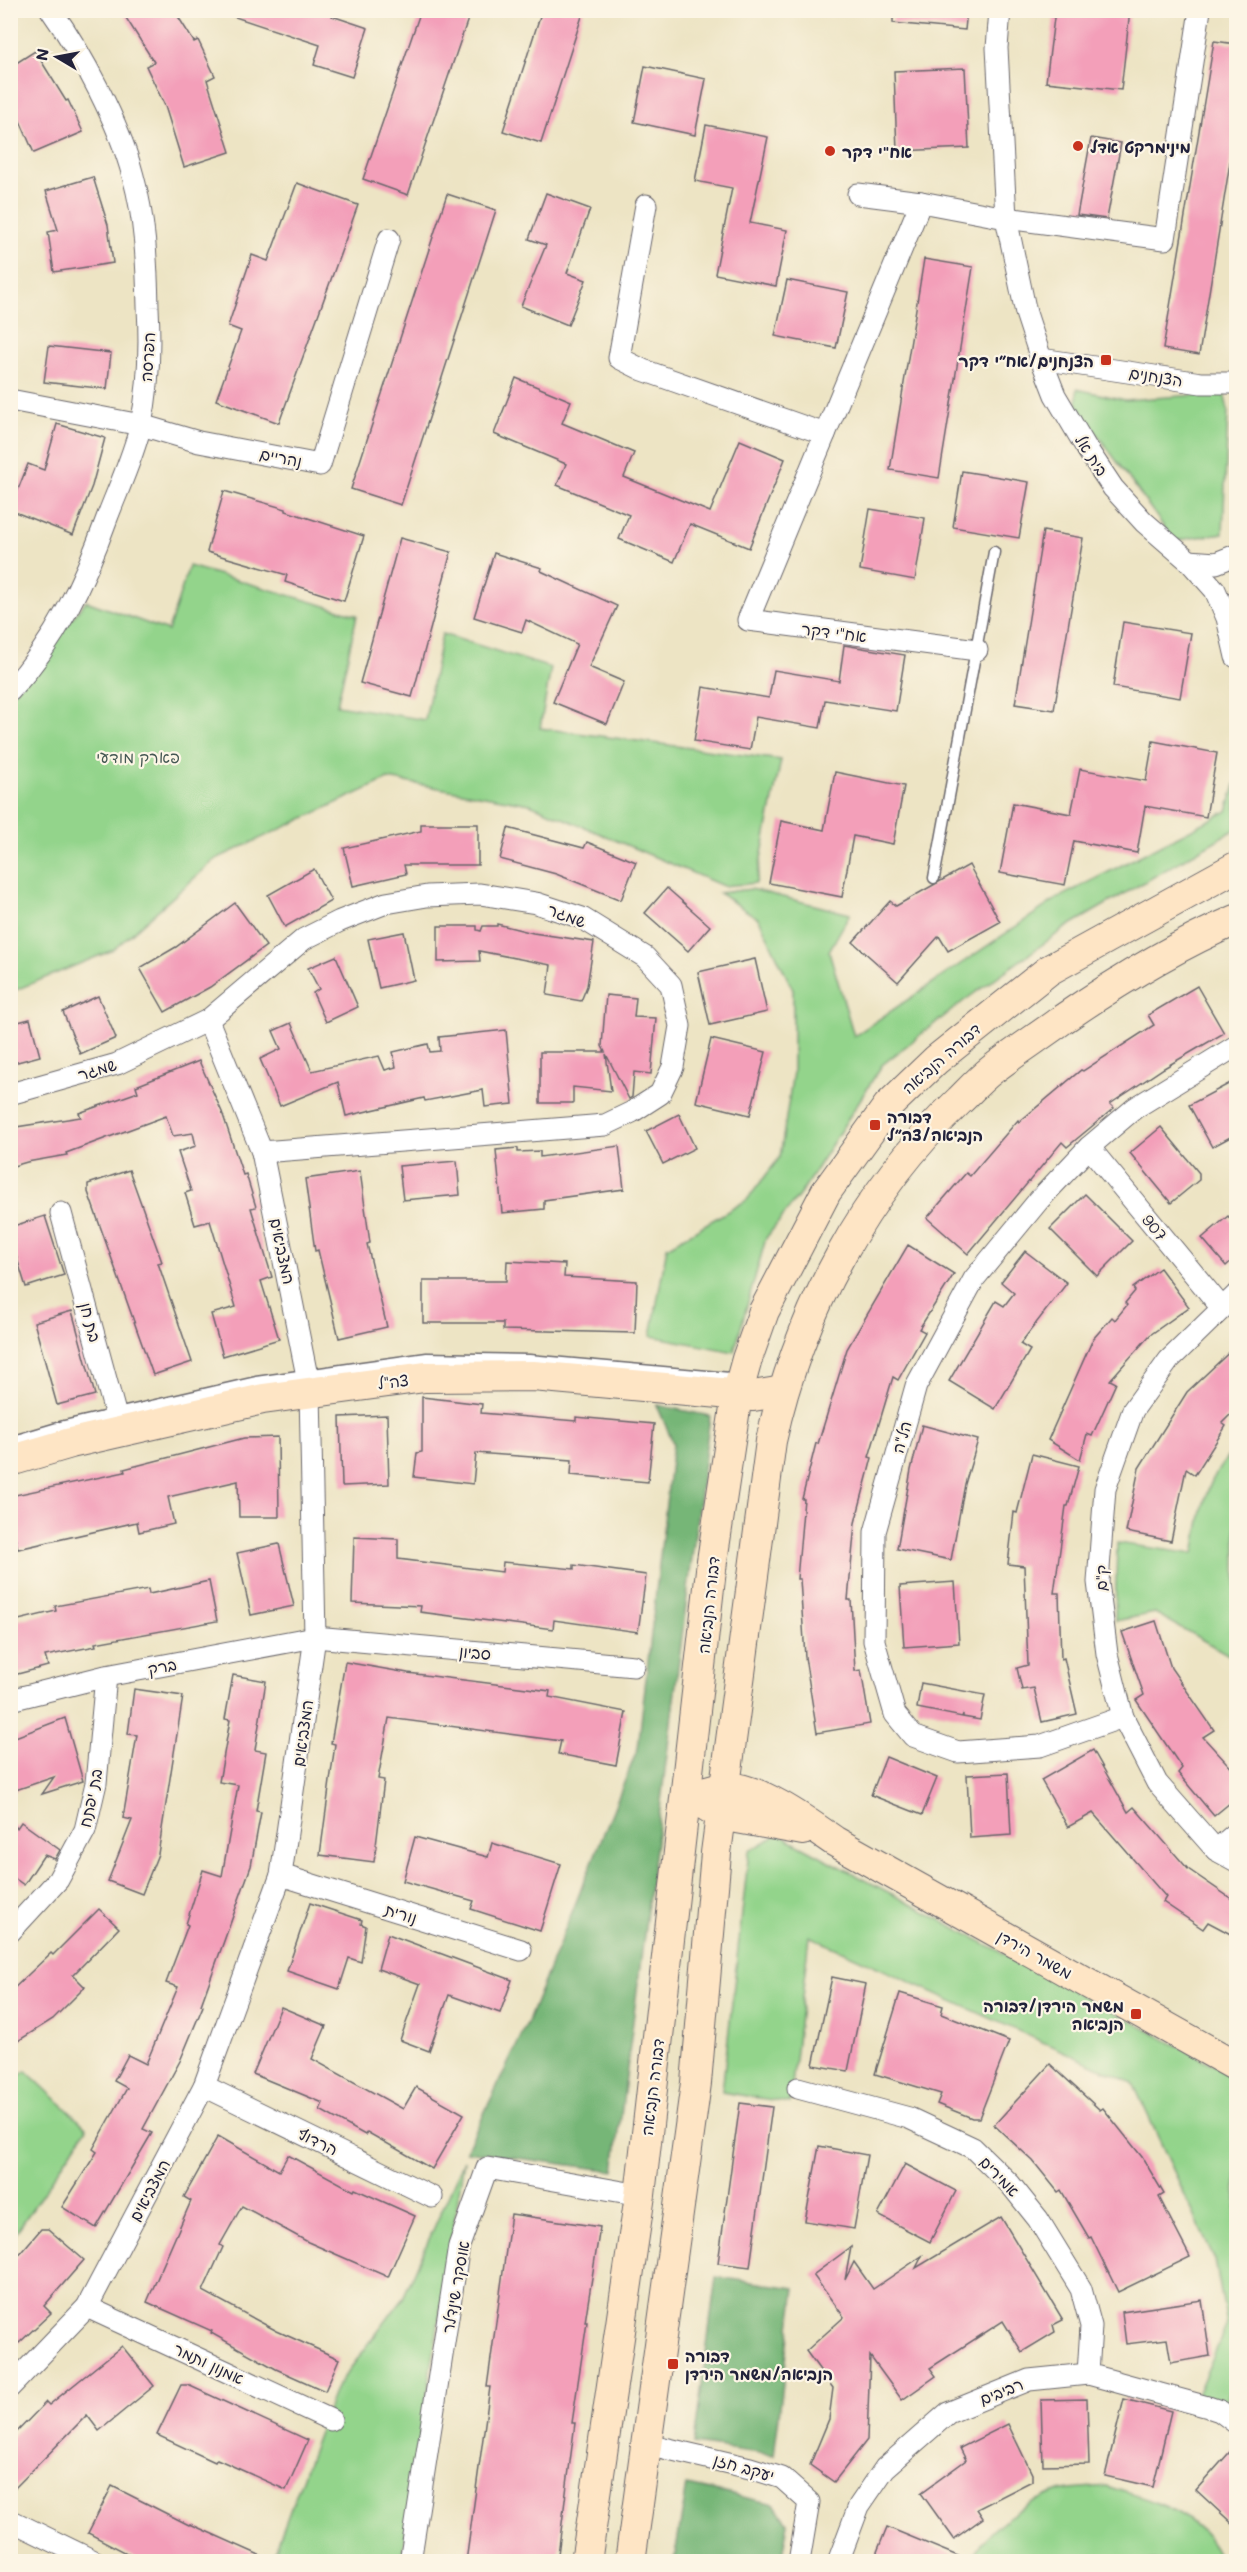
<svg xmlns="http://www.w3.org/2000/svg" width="1247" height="2572" font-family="Mali,'Playpen Sans Hebrew',sans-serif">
  <rect width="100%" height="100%" fill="#fcf5e5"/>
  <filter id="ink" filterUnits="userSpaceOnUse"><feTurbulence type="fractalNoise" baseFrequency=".0167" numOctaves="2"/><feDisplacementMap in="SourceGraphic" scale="12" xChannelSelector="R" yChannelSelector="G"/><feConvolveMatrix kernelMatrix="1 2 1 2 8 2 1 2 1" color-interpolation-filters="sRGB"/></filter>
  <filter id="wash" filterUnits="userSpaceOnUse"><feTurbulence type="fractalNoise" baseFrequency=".008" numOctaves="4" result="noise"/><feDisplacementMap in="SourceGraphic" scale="24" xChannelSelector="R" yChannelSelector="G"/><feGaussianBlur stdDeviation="1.35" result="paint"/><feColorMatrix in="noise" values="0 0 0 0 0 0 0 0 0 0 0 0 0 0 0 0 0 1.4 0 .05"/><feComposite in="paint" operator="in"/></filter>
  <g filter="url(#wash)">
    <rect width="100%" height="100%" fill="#ede4c4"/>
    <g fill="#93d48b" stroke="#5a7b63" stroke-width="1.5">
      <path d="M1077,389L1125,400L1224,393L1228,410L1223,533L1174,541L1077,406Z"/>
      <path d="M189,566L357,615L337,705L425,720L442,634L551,668L540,728L781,760L756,883L723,886L530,804L388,779L216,859L113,950L11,992L10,696L86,601L168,631Z"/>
      <path d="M1236,782V829L1067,927L965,1000L882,1065L801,1193L766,1238L734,1352L651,1336L667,1247L747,1200L780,1157L793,1072V990L759,919L719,893L751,889L850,914L829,951L854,1036L1058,898L1227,811Z"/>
      <path d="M1236,1448V1659L1155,1613L1115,1621L1117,1543L1194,1554C1202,1510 1203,1481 1236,1448Z"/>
      <path d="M779,1834L1236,2077V2380L1222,2408L1196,2397L1227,2324L1215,2260L1133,2083L809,1936L790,2103L722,2092L749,1851Z"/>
      <path d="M26,2071L87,2128L11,2240V2081Z"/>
      <path d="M464,2160L401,2561L271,2562L335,2389L403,2298Z"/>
      <path d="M1106,2486C1141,2497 1183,2507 1207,2537C1213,2543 1217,2554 1221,2561L969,2562C983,2530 1027,2501 1059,2491C1074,2487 1091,2488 1106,2486Z"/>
    </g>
    <g fill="#76b677" stroke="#4c6c59" stroke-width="1.5">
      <path d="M657,1405L710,1416L614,2171L466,2151L527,2024L638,1748L673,1443Z"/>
      <path d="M716,2277L795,2288L774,2455L694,2444Z"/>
      <path d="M687,2485L774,2504L788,2523L781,2561H674Z"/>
    </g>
    <g id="blocks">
      <g fill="#f39fb9">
        <path d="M121,10H174L194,42L198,40L215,76L207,80L230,152L184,167L165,106L146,66L154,62Z"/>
        <path d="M226,10H334L332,16L368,28L352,77L314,65L320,45L226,14Z"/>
        <path d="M421,10H471L408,195L363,179Z"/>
        <path d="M542,10H584L541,143L503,131Z"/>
        <path d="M893,10H967L965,30L893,23Z"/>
        <path d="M1055,10H1130L1121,90L1046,82Z"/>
        <path d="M1214,41L1236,44V125L1199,355L1163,349Z"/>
        <path d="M35,51L66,101L68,100L83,132L34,153L10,98V67Z"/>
        <path d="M645,66L706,79L695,135L634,122Z"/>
        <path d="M965,68L969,148L897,151L894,71Z"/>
        <path d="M706,125L768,137L750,223L787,230L776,286L715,274L732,188L695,181Z"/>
        <path d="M1091,138L1121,143L1107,219L1077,215Z"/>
        <path d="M93,177L108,225L113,263L54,272L48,232L58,230L46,191Z"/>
        <path d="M297,183L358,205L279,423L216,400L241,331L228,326L252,255L268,261Z"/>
        <path d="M546,193L590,209L567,273L586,280L568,325L521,306L546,245L529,239Z"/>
        <path d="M447,194L496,210L401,505L351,489Z"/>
        <path d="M924,259L973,267L939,478L890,470Z"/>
        <path d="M787,280L848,292L836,348L775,336Z"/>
        <path d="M49,346L111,353L107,389L44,382Z"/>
        <path d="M516,378L571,401L562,423L634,453L624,477L710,512L740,440L785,459L749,548L690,524L674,562L619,539L629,515L557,485L566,464L494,434Z"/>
        <path d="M57,424L105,438L92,486L73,535L10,510L28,464L44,470Z"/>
        <path d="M962,471L1029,482L1019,538L953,527Z"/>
        <path d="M224,491L286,509V511L364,536L344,601L285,582L287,575L207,552Z"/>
        <path d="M870,509L925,518L915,580L860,570Z"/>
        <path d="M1043,531L1083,538L1054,710L1015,704Z"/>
        <path d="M400,538L451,552L412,697L360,683Z"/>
        <path d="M494,553L542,568L541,571L617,606L589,667L624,682L607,724L553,702L577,644L526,620L522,632L474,617Z"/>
        <path d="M1123,622L1191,633L1180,698L1113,687Z"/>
        <path d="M844,645L905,655L896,711L825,700L820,728L756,717L750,750L694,741L703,687L769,698L774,670L839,681Z"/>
        <path d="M1153,741L1217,753L1206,817L1145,806L1137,853L1074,841L1065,885L1000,873L1013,803L1071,814L1080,769L1146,781Z"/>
        <path d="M835,772L904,786L893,844L853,836L842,897L769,883L781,821L824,830Z"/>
        <path d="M421,824H478V865H404L406,874L353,886L344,848L421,831Z"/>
        <path d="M508,828L584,848L587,842L636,862L621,900L556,874L500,859Z"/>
        <path d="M969,865L1000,922L948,951L939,936L898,982L853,942L890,901L896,906Z"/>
        <path d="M314,869L331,901L285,927L268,895Z"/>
        <path d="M667,888L710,926L688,951L645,913Z"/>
        <path d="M235,903L266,946L210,987L165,1012L140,968L176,947Z"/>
        <path d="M497,924L533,933L594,942L587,986L581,1001L547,995L551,965L479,951L480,961L438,962V926H477V930L481,931L483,926H497Z"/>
        <path d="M404,932L414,980L379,988L368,939Z"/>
        <path d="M336,956L358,1007L326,1022L313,993L319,989L308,968Z"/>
        <path d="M755,959L767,1012L710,1025L698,972Z"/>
        <path d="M1197,986L1224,1033L1164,1068L1110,1104L1114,1108L1067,1147L1062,1142L968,1254L927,1218L966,1173L970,1176L1018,1120L1019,1122L1081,1070L1083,1071L1154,1025L1148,1015Z"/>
        <path d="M606,995L636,998L634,1017L656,1018L651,1074L634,1072L632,1097L629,1099L606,1054L611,1091L573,1087V1103H540V1052H605L602,1046Z"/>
        <path d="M98,996L116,1038L80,1054L63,1012Z"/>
        <path d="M30,1019L40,1056L10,1064V1024Z"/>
        <path d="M291,1023L312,1071L379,1056L385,1070L396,1067L393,1052L428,1044L430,1052L440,1051L439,1037L506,1030L513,1104L485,1107L483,1090L425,1101L424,1098L346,1116L338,1082L280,1106L260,1059L281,1049L273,1031Z"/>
        <path d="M711,1039L766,1052L750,1115L696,1102Z"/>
        <path d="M199,1061L222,1112L243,1175L246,1174L256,1207L251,1208L272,1277L261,1281L279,1339L223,1356L211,1314L236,1307L210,1221L195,1225L185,1193L191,1191L178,1152L196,1146L193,1133L173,1136L166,1116L66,1153L67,1155L27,1162L10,1167V1128L81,1117L79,1113L138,1092L136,1086Z"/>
        <path d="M1236,1080V1134L1212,1147L1189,1105Z"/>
        <path d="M679,1114L695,1148L663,1164L646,1131Z"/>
        <path d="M1161,1127L1199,1173V1180L1171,1203L1130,1153Z"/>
        <path d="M619,1146L624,1189L544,1200V1209L502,1213L496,1150L518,1148V1152L540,1151V1157Z"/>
        <path d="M457,1161L460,1195L403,1200L399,1166Z"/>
        <path d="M129,1170L162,1262L158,1263L192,1362L153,1375L88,1192V1184Z"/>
        <path d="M360,1171L370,1243L367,1244L387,1327L339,1338L318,1250L315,1251L305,1179Z"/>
        <path d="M1085,1194L1132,1241L1097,1276L1050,1229Z"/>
        <path d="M45,1216L64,1275L26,1287L10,1236V1227Z"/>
        <path d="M1228,1216L1236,1226V1257L1226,1266L1202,1238Z"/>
        <path d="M908,1245L954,1274L919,1329L925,1332L898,1380L893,1377L869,1457L872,1458L855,1523L848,1600H851L855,1671L861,1670L870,1724L817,1733L805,1657L800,1579H797L804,1499H802L816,1443L818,1444L847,1349Z"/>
        <path d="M1025,1251L1067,1283L1020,1344L1030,1350L995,1409L949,1381L996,1301L1004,1306L1014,1293L1001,1282Z"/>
        <path d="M507,1261L565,1264L564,1277L637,1281L635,1333L503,1330V1323H423V1281H506Z"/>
        <path d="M1160,1268L1189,1307L1150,1335L1110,1380L1116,1383L1092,1436L1087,1434L1080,1460L1048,1440L1093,1339L1112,1317L1115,1320L1127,1305L1125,1303L1135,1291L1133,1288Z"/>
        <path d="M72,1311L95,1395L57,1405L34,1322Z"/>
        <path d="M1236,1346V1409L1222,1423L1226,1426L1195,1475L1186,1469L1171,1541L1126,1532L1139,1468L1187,1392Z"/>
        <path d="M422,1397L482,1404L481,1413L576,1421V1417L654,1424L648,1482L571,1475L572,1460L476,1453L473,1484L414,1477L417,1453L422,1452Z"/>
        <path d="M387,1415L389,1484L342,1486L340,1417Z"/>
        <path d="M922,1425L978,1440L965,1484L951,1560L897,1549L911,1470Z"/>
        <path d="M278,1437L279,1517H239L238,1481L168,1497L174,1524L139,1532L137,1522L18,1549L10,1519V1496L125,1472L124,1469L244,1438Z"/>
        <path d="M1032,1454L1079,1466L1068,1506H1066L1054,1593H1059L1061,1659L1064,1658L1077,1714L1042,1722L1034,1688L1022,1690L1017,1668L1028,1665L1024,1566L1008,1564L1014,1512L1017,1513Z"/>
        <path d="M354,1537L398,1539V1559L502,1572L503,1562L574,1569V1565L646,1575L638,1632L554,1620L553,1629L420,1612L421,1606L352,1603Z"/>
        <path d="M279,1544L294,1606L251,1615L237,1553Z"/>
        <path d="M209,1581L217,1621L95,1643L96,1646L45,1656L48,1666L10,1676V1622L56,1611L55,1606L148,1589L149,1594Z"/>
        <path d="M955,1582L959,1643L904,1647L900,1586Z"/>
        <path d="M1156,1621L1171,1668L1214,1730L1203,1737L1236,1773V1798L1214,1816L1178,1773L1182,1768L1136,1700L1144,1695L1122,1632Z"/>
        <path d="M345,1662L408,1673L550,1691L549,1697L626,1712L616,1765L558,1754L561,1741L389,1718L378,1779L384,1780L374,1862L320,1855L335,1744L331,1743Z"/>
        <path d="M233,1675L266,1681L255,1750L266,1752L256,1811L261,1812L251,1866L201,2005L203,2006L180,2061L143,2129L152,2133L96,2228L62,2207L97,2152L93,2149L127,2088L114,2081L128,2055L146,2064L178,1987L166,1983L188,1925L186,1924L203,1870L222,1876L238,1785L219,1782L230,1720L225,1719Z"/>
        <path d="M921,1683L985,1695L980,1720L963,1717V1714L962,1717L917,1708Z"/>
        <path d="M134,1689L183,1696L158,1854L142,1894L108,1881L132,1820L123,1818L137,1735L128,1734Z"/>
        <path d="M65,1718L83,1781L42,1794L54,1777L10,1792V1739Z"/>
        <path d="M1093,1750L1128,1812L1134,1807L1188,1869L1236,1902V1937L1208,1922L1203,1929L1163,1902L1166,1897L1093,1813L1068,1827L1041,1780Z"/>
        <path d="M886,1757L937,1778L922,1815L871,1795Z"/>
        <path d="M1008,1773L1011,1835L970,1838L967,1775Z"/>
        <path d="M10,1822L17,1828L21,1822L60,1850L55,1859L44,1855L24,1885L10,1875Z"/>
        <path d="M415,1837L488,1857L492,1843L561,1864L540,1931L471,1909L474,1901L403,1881Z"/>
        <path d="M310,1903L362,1920L361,1924L366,1926L361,1962L349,1958L339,1989L287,1971Z"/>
        <path d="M99,1909L119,1928L73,1975L85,1987L53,2019L10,2046V1992L51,1953L53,1955Z"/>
        <path d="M388,1934L512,1980L500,2013L449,1995L429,2051L400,2040L420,1984L378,1969Z"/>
        <path d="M832,1977L866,1984L848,2071L813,2065Z"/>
        <path d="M900,1993L943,2006L941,2014L1009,2041L979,2118H972L937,2104L941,2094L875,2074Z"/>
        <path d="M281,2007L326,2026L312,2059L403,2109L416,2087L464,2114L432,2169L367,2132L365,2135L320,2110L323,2103L253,2074Z"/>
        <path d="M1050,2064L1100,2110L1103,2108L1142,2157L1164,2194L1159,2197L1190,2257L1118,2292L1091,2237L1089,2238L1061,2190L1058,2192L1033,2161L994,2125Z"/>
        <path d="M740,2103L772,2107L750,2267L718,2263Z"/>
        <path d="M218,2136L279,2171L288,2155L354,2191L355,2189L415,2216L388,2277L308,2242L242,2206L220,2245L223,2247L203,2291L277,2331L339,2359L325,2391L276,2369L211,2333L212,2331L147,2302L191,2201L184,2197Z"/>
        <path d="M819,2146L867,2155L854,2229L805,2221Z"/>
        <path d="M905,2164L956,2191L930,2242L878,2215Z"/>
        <path d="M511,2214L600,2227L585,2322H587L572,2423H575L557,2562H466L490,2387H487Z"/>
        <path d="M1001,2217L1063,2320L1053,2325L1055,2332L1022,2352L1003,2321L930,2368L936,2376L902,2400L870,2356L867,2440L834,2482L810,2465L829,2419L833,2388L806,2351L844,2317L813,2275L851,2247L845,2280L854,2262L873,2289L922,2256L916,2268Z"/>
        <path d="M41,2229H48L84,2260L44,2306L51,2313L19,2343L10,2334V2265Z"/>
        <path d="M1202,2300L1210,2356L1171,2363L1167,2339L1126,2344L1122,2312Z"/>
        <path d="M122,2346L154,2386L99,2431L87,2415L10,2493V2439L46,2402L49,2405Z"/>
        <path d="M181,2385H188L308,2440L286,2490L217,2459L215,2462L157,2435Z"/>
        <path d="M1087,2399L1089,2464L1043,2465L1041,2400Z"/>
        <path d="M1124,2399L1171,2411L1153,2487L1105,2476Z"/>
        <path d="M1008,2424L1032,2474V2481L977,2509L983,2518L954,2539L921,2493L966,2460L960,2448Z"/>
        <path d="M1236,2445V2527L1196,2490Z"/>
        <path d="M112,2486L189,2525L190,2524L275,2562H144L88,2533Z"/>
        <path d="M887,2527L970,2561V2562H873Z"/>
      </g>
    </g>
  </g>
  <g filter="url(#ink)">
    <use href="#blocks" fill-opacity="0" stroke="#69666b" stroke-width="1.5"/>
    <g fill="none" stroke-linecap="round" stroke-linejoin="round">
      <defs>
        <g id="lane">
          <path d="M934,878L994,552"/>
          <path d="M10,1442L64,1426L256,1382L427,1358L529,1360L741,1379"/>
        </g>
        <g id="street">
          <path d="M1000,10L997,48L1006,218L1026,313L1041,359L1055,395L1087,449L1113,488L1144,522L1189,561L1215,590L1227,618L1236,657"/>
          <path d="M858,194L921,202L1006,218L1165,239L1200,10"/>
          <path d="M921,202L748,620L977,650"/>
          <path d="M646,205L619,358L643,370L825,434"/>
          <path d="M1041,359L1201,383H1236"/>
          <path d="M10,400L141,425L199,442L320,465L389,239"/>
          <path d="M1189,561L1216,563L1236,555"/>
          <path d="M10,691C56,641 84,582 107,518C118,489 134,455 141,424C149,388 150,344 148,307C147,263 145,219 133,176C119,123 83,55 51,10"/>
          <path d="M10,1094L117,1064L208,1020L304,939L340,921L386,903L427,896L480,894L536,903L582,918L645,957L671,985L680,1026L673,1067L660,1094L632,1112L605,1125L262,1152"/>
          <path d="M1089,1147L1221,1307"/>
          <path d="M61,1213L120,1431"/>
          <path d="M1236,1295L1169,1360L1133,1410L1105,1489L1098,1582L1107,1654L1123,1717L1157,1783L1216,1850L1236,1861"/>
          <path d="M10,1700L106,1676L315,1637L634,1666"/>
          <path d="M1123,1717L1040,1746L958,1752L913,1736L895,1714L874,1641L875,1532L916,1386L974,1279L1039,1200L1089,1147L1135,1108L1236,1046"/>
          <path d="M1216,1850L1236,1833"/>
          <path d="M281,1875L521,1950"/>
          <path d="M10,1932L58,1880L85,1830L96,1783L106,1676"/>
          <path d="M204,2086L432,2197"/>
          <path d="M798,2088L909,2118L973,2148L1010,2184L1038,2219L1081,2289L1091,2326L1088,2374"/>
          <path d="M87,2307L331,2420"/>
          <path d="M10,2387L87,2307L204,2086L281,1875L315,1637L310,1391L262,1152L208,1020"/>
          <path d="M647,2444L750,2468L782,2478L809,2502L799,2562"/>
          <path d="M10,2520L96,2562"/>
          <path d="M410,2562L459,2246L487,2168L640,2195"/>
          <path d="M838,2562L859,2506L885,2468L948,2413L1029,2380L1088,2374L1208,2407L1220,2411L1236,2423"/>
        </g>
        <g id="secondary">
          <path d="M10,1461L71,1443L263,1399L425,1377L533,1376L753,1396L783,1391"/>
          <path d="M706,1791C712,1790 719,1787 725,1787C759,1787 807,1822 834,1841L1236,2066"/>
          <path d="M705,1805L721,1815L803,1830"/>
          <path d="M586,2562L640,2195L712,1561L737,1395L747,1359L764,1311L826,1192L888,1106L936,1060L1049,970L1236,867"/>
          <path d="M630,2562L696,2083L716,1853L771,1441C799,1313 864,1191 960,1100C970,1090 981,1078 993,1069C1015,1052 1040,1036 1063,1019C1118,981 1175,946 1236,920"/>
        </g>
      </defs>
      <use href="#lane" stroke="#69666b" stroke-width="13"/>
      <use href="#street" stroke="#69666b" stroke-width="23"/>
      <use href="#secondary" stroke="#69666b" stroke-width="32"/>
      <use href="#lane" stroke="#fff" stroke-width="10"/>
      <use href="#street" stroke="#fff" stroke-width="21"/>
      <use href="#secondary" stroke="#fee5c5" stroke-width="30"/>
    </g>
  </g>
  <g fill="#c8321e" stroke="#fcf5e5" stroke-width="2">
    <circle cx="1078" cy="146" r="6"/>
    <circle cx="830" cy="151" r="6"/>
    <rect x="1100" y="354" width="12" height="12" rx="3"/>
    <rect x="869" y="1119" width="12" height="12" rx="3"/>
    <rect x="1130" y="2008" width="12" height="12" rx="3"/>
    <rect x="667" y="2358" width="12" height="12" rx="3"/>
  </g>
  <g text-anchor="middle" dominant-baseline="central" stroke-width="4.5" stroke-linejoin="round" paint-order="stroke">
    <g font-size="16" font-weight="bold" fill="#22223b" stroke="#fcf5e5" text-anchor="start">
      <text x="1090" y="146">מינימרקט אדל</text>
      <text x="842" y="151">אח"י דקר</text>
      <text x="1094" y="360" text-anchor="end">הצנחנים/אח״י דקר</text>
      <text x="887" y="1116">דבורה<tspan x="887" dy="18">הנביאה/צה״ל</tspan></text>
      <text x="1124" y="2005" text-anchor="end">משמר הירדן/דבורה<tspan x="1124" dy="18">הנביאה</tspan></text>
      <text x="685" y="2355">דבורה<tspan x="685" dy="18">הנביאה/משמר הירדן</tspan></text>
    </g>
    <g font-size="16" fill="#22223b" stroke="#fcf5e5">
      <text transform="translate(147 357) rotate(-86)">הפרסה</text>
      <text transform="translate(1156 376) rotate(9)">הצנחנים</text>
      <text transform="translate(1092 455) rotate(57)">בית אל</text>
      <text transform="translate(281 457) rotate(11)">נהריים</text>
      <text transform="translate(834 632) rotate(7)">אח"י דקר</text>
      <text transform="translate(567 915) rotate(21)">שמגר</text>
      <text transform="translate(941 1058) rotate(-41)">דבורה הנביאה</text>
      <text transform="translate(97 1069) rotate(-17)">שמגר</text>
      <text transform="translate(1155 1227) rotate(51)">907</text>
      <text transform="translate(283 1251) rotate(78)">המצביאים</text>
      <text transform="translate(91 1322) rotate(75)">בת חן</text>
      <text transform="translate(393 1381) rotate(-7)">צה"ל</text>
      <text transform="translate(901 1437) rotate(-74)">הל"ה</text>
      <text transform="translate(1100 1578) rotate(-90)">ק"ם</text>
      <text transform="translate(708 1605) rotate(-84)">דבורה הנביאה</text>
      <text transform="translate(475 1652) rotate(5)">סביון</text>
      <text transform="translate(162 1666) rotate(-11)">ברק</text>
      <text transform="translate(302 1733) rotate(-82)">המצביאים</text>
      <text transform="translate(90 1798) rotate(-78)">בת יפתח</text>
      <text transform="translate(401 1913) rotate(17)">נורית</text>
      <text transform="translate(1035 1954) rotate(29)">משמר הירדן</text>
      <text transform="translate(652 2087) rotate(-83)">דבורה הנביאה</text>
      <text transform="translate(318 2141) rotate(26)">הרדוף</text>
      <text transform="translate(1000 2176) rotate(46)">אמירים</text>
      <text transform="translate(149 2190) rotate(-62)">המצביאים</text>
      <text transform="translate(455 2287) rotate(-80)">אוסקר שינדלר</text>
      <text transform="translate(209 2363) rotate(25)">אמנון ותמר</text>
      <text transform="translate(1001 2391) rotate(-22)">רביבים</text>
      <text transform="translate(744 2467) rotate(16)">יעקב חזן</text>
    </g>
    <g font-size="16" fill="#445753" stroke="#fcf5e5">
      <text x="138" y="756">פארק מודעי</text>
    </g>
  </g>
  <rect width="1247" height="2572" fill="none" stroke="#fcf5e5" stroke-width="36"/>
  <g transform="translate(57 57) rotate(280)" stroke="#fcf5e5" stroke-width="4.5" paint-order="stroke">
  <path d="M0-4.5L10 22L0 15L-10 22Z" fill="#22223b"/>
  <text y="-9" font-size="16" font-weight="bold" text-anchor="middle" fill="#22223b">N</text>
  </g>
</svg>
